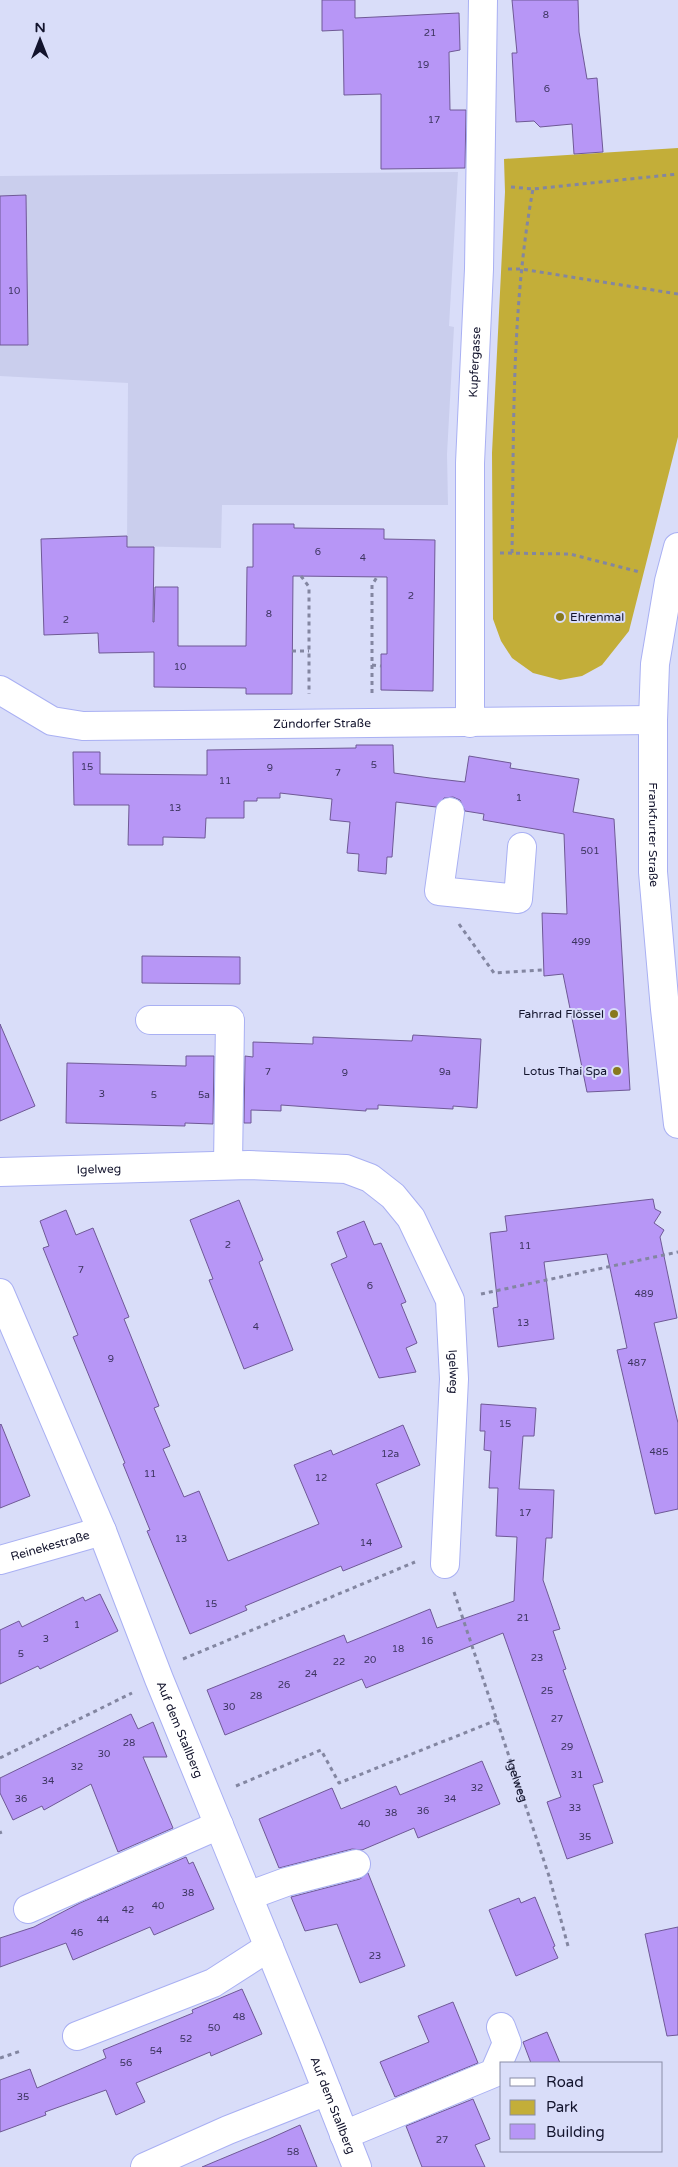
<svg xmlns="http://www.w3.org/2000/svg" width="678" height="2167" font-family="'Varela Round',sans-serif">
  <rect width="100%" height="100%" fill="#d9ddf9"/>
  <path fill="#caceed" d="M458,172L449,326L454,327L447,454L448,505H222L221,548L127,546L128,383L0,376V176Z"/>
  <path fill="#c3ae39" d="M678,148V437L629,631L602,665L582,676L560,680L533,673L512,658L501,641L493,619L492,453L505,192L504,159Z"/>
  <g fill="#b796f6" stroke="#6f5996">
    <path d="M322,0H355V18L459,13L460,50L449,52L450,110H466L465,168L381,169V94L344,95L343,30L322,31Z"/>
    <path d="M512,0H578L579,32L587,79L597,78L603,152L574,154L572,124L540,127L534,121L516,122L512,53H517Z"/>
    <path d="M26,195L28,345H0V196Z"/>
    <path d="M253,524H294V528L384,529V539L435,540L433,691L381,690V654H387V577L293,576L292,694H246V688L154,687V652L99,653L98,633L44,635L41,539L127,536V547H154L153,622H154L155,587H178V646H246L247,567H253Z"/>
    <path d="M356,745H393L394,773L430,778L465,782L469,756L511,763L510,768L579,779L573,812L614,819L630,1090L587,1092L563,974L544,976L542,913L567,914L564,834L483,820L484,814L465,811L460,800L453,797L444,798L436,807L396,802L392,857H387L386,874L358,871L359,854L347,853L350,822L330,820L332,799L280,793V798H257V801H244V818H206L205,838L163,837V845H128L129,805H74L73,752H100V774L207,775V750L356,748Z"/>
    <path d="M142,956L240,957V984L142,983Z"/>
    <path d="M0,1024L35,1106L0,1121Z"/>
    <path d="M413,1035L481,1039L477,1108L453,1106V1109L378,1105V1109H366V1111L281,1105V1111L251,1110V1123H244L245,1056L253,1057V1042L313,1044V1037L412,1041Z"/>
    <path d="M186,1056H214L213,1124L185,1123V1126L66,1123L67,1063L186,1066Z"/>
    <path d="M653,1199L655,1209L661,1212L654,1223L664,1230L660,1237L677,1318L654,1323L678,1423V1509L655,1514L617,1350L627,1348L607,1254L544,1262L554,1339L498,1347L493,1308L498,1307L490,1233L507,1231L505,1216Z"/>
    <path d="M239,1200L263,1260L259,1262L293,1350L244,1369L209,1280L213,1279L190,1220Z"/>
    <path d="M66,1210L76,1235L93,1228L129,1317L124,1319L159,1406L154,1408L170,1446L163,1449L184,1497L199,1491L228,1561L319,1524L294,1465L331,1450L333,1455L403,1425L420,1465L376,1484L402,1547L343,1571L341,1566L245,1606L247,1610L190,1634L147,1531L150,1530L123,1464L125,1463L73,1337L78,1335L43,1248L49,1246L40,1221Z"/>
    <path d="M364,1221L374,1245L381,1243L406,1302L401,1304L417,1343L406,1348L416,1372L379,1378L331,1264L347,1257L337,1232Z"/>
    <path d="M481,1404L536,1408L534,1436H523L519,1489L554,1490L552,1538H546L543,1580L560,1629L553,1631L566,1669L563,1670L603,1782L593,1785L613,1843L567,1859L547,1802L561,1797L503,1633L366,1688L362,1679L225,1735L207,1690L344,1635L347,1643L430,1609L437,1628L514,1601L517,1537L496,1536L498,1488H489L491,1451L484,1450L485,1431H480Z"/>
    <path d="M1,1424L30,1496L0,1508V1425Z"/>
    <path d="M100,1594L118,1631L40,1669L38,1666L0,1684V1630L19,1621L22,1627L83,1597L85,1601Z"/>
    <path d="M131,1714L138,1729L153,1722L167,1757H143L173,1828L118,1852L91,1784L44,1810L42,1806L13,1820L0,1793V1778Z"/>
    <path d="M482,1761L500,1804L418,1838L414,1828L362,1850L352,1849L279,1868L259,1819L332,1788L341,1809L396,1786L400,1795Z"/>
    <path d="M186,1857L189,1864L193,1862L214,1909L154,1935L150,1927L73,1960L66,1943L0,1967V1938L34,1927L80,1903Z"/>
    <path d="M368,1873L405,1966L360,1983L337,1924L305,1931L291,1897L360,1879Z"/>
    <path d="M535,1897L555,1946L553,1947L558,1958L516,1976L489,1910L519,1898L521,1903Z"/>
    <path d="M678,1927V2035L667,2036L645,1934Z"/>
    <path d="M242,1989L262,2034L211,2056L210,2052L136,2083L145,2102L116,2115L106,2090L45,2112L46,2115L0,2132V2080L30,2069L37,2088L106,2058L103,2050L193,2013L192,2010Z"/>
    <path d="M453,2002L478,2063L395,2097L380,2062L429,2042L418,2016Z"/>
    <path d="M547,2032L560,2063H531L523,2042Z"/>
    <path d="M473,2099L490,2139L475,2145L485,2167H422L406,2126Z"/>
    <path d="M300,2125L317,2167H202L269,2139Z"/>
  </g>
  <g fill="none" stroke-linecap="round" stroke-linejoin="round">
    <defs>
      <g id="minor">
        <path id="s2" d="M0,690L52,721L83,726L653,720"/>
        <path id="s3" d="M470,723V463L479,269L483,0"/>
        <path d="M450,812L439,891L518,899L522,847"/>
        <path d="M150,1020H230L228,1165"/>
        <path id="s4" d="M0,1172L249,1165L346,1169L370,1178L393,1196L411,1218L450,1300L454,1379L445,1564"/>
        <path id="s5" d="M0,1293L102,1531L159,1679L311,2050L357,2167"/>
        <path id="s6" d="M0,1560L102,1531"/>
        <path d="M248,1896L286,1882L356,1864"/>
        <path d="M28,1909L219,1825"/>
        <path d="M77,2036L213,1983L269,1947"/>
        <path d="M344,2135L494,2073L507,2043L501,2027"/>
        <path d="M145,2167L228,2130L327,2091"/>
      </g>
      <g id="major">
        <path id="s7" d="M678,547L669,581L655,664L653,720V872L665,1009L678,1124"/>
      </g>
    </defs>
    <use href="#minor" stroke="#a9b0f3" stroke-width="30"/>
    <use href="#major" stroke="#a9b0f3" stroke-width="30"/>
    <g stroke="#8386a1" stroke-width="3" stroke-dasharray="4 4" stroke-linecap="butt">
      <path d="M511,187L533,189L678,174"/>
      <path d="M508,269H521L678,294"/>
      <path d="M500,553L570,554L640,572"/>
      <path d="M512,553C514,432 511,308 533,189"/>
      <path d="M301,576L309,587V694"/>
      <path d="M292,651H309"/>
      <path d="M372,665L381,666"/>
      <path d="M372,693V585L377,577"/>
      <path d="M459,924L494,973L543,970"/>
      <path d="M481,1294L678,1252"/>
      <path id="s1" d="M454,1592L549,1876L568,1946"/>
      <path d="M183,1659L415,1562"/>
      <path d="M0,1758L132,1693"/>
      <path d="M236,1786L321,1750L339,1783L497,1720"/>
      <path d="M0,1831L1,1834"/>
      <path d="M0,2058L21,2051"/>
    </g>
    <use href="#minor" stroke="#fff" stroke-width="28"/>
    <use href="#major" stroke="#fff" stroke-width="28"/>
  </g>
  <g fill="#88791d" stroke="#d9ddf9" stroke-width="2">
    <circle cx="560" cy="617" r="5"/>
    <circle cx="614" cy="1014" r="5"/>
    <circle cx="617" cy="1071" r="5"/>
  </g>
  <g text-anchor="middle" dominant-baseline="central" stroke-width="4" stroke-linejoin="round" paint-order="stroke">
    <g font-size="10" fill="#3c345f">
      <text x="546" y="15">8</text>
      <text x="430" y="33">21</text>
      <text x="423" y="65">19</text>
      <text x="547" y="89">6</text>
      <text x="434" y="120">17</text>
      <text x="14" y="291">10</text>
      <text x="318" y="552">6</text>
      <text x="363" y="558">4</text>
      <text x="411" y="596">2</text>
      <text x="269" y="614">8</text>
      <text x="66" y="620">2</text>
      <text x="180" y="667">10</text>
      <text x="374" y="765">5</text>
      <text x="87" y="767">15</text>
      <text x="270" y="768">9</text>
      <text x="338" y="773">7</text>
      <text x="225" y="781">11</text>
      <text x="519" y="798">1</text>
      <text x="175" y="808">13</text>
      <text x="590" y="851">501</text>
      <text x="581" y="942">499</text>
      <text x="268" y="1072">7</text>
      <text x="445" y="1072">9a</text>
      <text x="345" y="1073">9</text>
      <text x="102" y="1094">3</text>
      <text x="154" y="1095">5</text>
      <text x="204" y="1095">5a</text>
      <text x="228" y="1245">2</text>
      <text x="525" y="1246">11</text>
      <text x="81" y="1270">7</text>
      <text x="370" y="1286">6</text>
      <text x="644" y="1294">489</text>
      <text x="523" y="1323">13</text>
      <text x="256" y="1327">4</text>
      <text x="111" y="1359">9</text>
      <text x="637" y="1363">487</text>
      <text x="505" y="1424">15</text>
      <text x="659" y="1452">485</text>
      <text x="390" y="1454">12a</text>
      <text x="150" y="1474">11</text>
      <text x="321" y="1478">12</text>
      <text x="525" y="1513">17</text>
      <text x="181" y="1539">13</text>
      <text x="366" y="1543">14</text>
      <text x="211" y="1604">15</text>
      <text x="523" y="1618">21</text>
      <text x="77" y="1625">1</text>
      <text x="46" y="1639">3</text>
      <text x="427" y="1641">16</text>
      <text x="398" y="1649">18</text>
      <text x="21" y="1654">5</text>
      <text x="537" y="1658">23</text>
      <text x="370" y="1660">20</text>
      <text x="339" y="1662">22</text>
      <text x="311" y="1674">24</text>
      <text x="284" y="1685">26</text>
      <text x="547" y="1691">25</text>
      <text x="256" y="1696">28</text>
      <text x="229" y="1707">30</text>
      <text x="557" y="1719">27</text>
      <text x="129" y="1743">28</text>
      <text x="567" y="1747">29</text>
      <text x="104" y="1754">30</text>
      <text x="77" y="1767">32</text>
      <text x="577" y="1775">31</text>
      <text x="48" y="1781">34</text>
      <text x="477" y="1788">32</text>
      <text x="21" y="1799">36</text>
      <text x="450" y="1799">34</text>
      <text x="575" y="1808">33</text>
      <text x="423" y="1811">36</text>
      <text x="391" y="1813">38</text>
      <text x="364" y="1824">40</text>
      <text x="585" y="1837">35</text>
      <text x="188" y="1893">38</text>
      <text x="158" y="1906">40</text>
      <text x="128" y="1910">42</text>
      <text x="103" y="1920">44</text>
      <text x="77" y="1933">46</text>
      <text x="375" y="1956">23</text>
      <text x="239" y="2017">48</text>
      <text x="214" y="2028">50</text>
      <text x="186" y="2039">52</text>
      <text x="156" y="2051">54</text>
      <text x="126" y="2063">56</text>
      <text x="23" y="2097">35</text>
      <text x="442" y="2140">27</text>
      <text x="293" y="2152">58</text>
    </g>
    <g font-size="12" fill="#13142d" stroke="#d9ddf9">
      <text stroke="none"><textPath href="#s3" startOffset="361">Kupfergasse</textPath></text>
      <text stroke="none"><textPath href="#s2" startOffset="331">Zündorfer Straße</textPath></text>
      <text stroke="none"><textPath href="#s7" startOffset="290">Frankfurter Straße</textPath></text>
      <text stroke="none"><textPath href="#s4" startOffset="99">Igelweg</textPath></text>
      <text stroke="none"><textPath href="#s4" startOffset="592">Igelweg</textPath></text>
      <text stroke="none"><textPath href="#s6" startOffset="52">Reinekestraße</textPath></text>
      <text stroke="none"><textPath href="#s5" startOffset="472">Auf dem Stallberg</textPath></text>
      <text stroke="none"><textPath href="#s1" startOffset="199">Igelweg</textPath></text>
      <text stroke="none"><textPath href="#s5" startOffset="878">Auf dem Stallberg</textPath></text>
    </g>
    <g font-size="12" fill="#13142d" stroke="#d9ddf9" text-anchor="end">
      <text x="570" y="617" text-anchor="start">Ehrenmal</text>
      <text x="604" y="1014">Fahrrad Flössel</text>
      <text x="607" y="1071">Lotus Thai Spa</text>
    </g>
  </g>
  <rect x="500" y="2062" width="162" height="90" fill="#d9ddf9" stroke="#8a8da7"/>
  <rect x="510" y="2078" width="25" height="8" fill="#ffffff" stroke="#8a8da7"/>
  <text x="546" y="2087" font-size="15" fill="#13142d">Road</text>
  <rect x="510" y="2100" width="25" height="15" fill="#c3ae39" stroke="#8a8da7"/>
  <text x="546" y="2112" font-size="15" fill="#13142d">Park</text>
  <rect x="510" y="2124" width="25" height="15" fill="#b796f6" stroke="#8a8da7"/>
  <text x="546" y="2137" font-size="15" fill="#13142d">Building</text>
  <g transform="translate(40 40)" stroke="#d9ddf9" stroke-width="4" paint-order="stroke">
  <path d="M0-4L9 19L0 12L-9 19Z" fill="#13142d"/>
  <text y="-8" font-size="14" font-weight="bold" text-anchor="middle" fill="#13142d">N</text>
  </g>
</svg>
